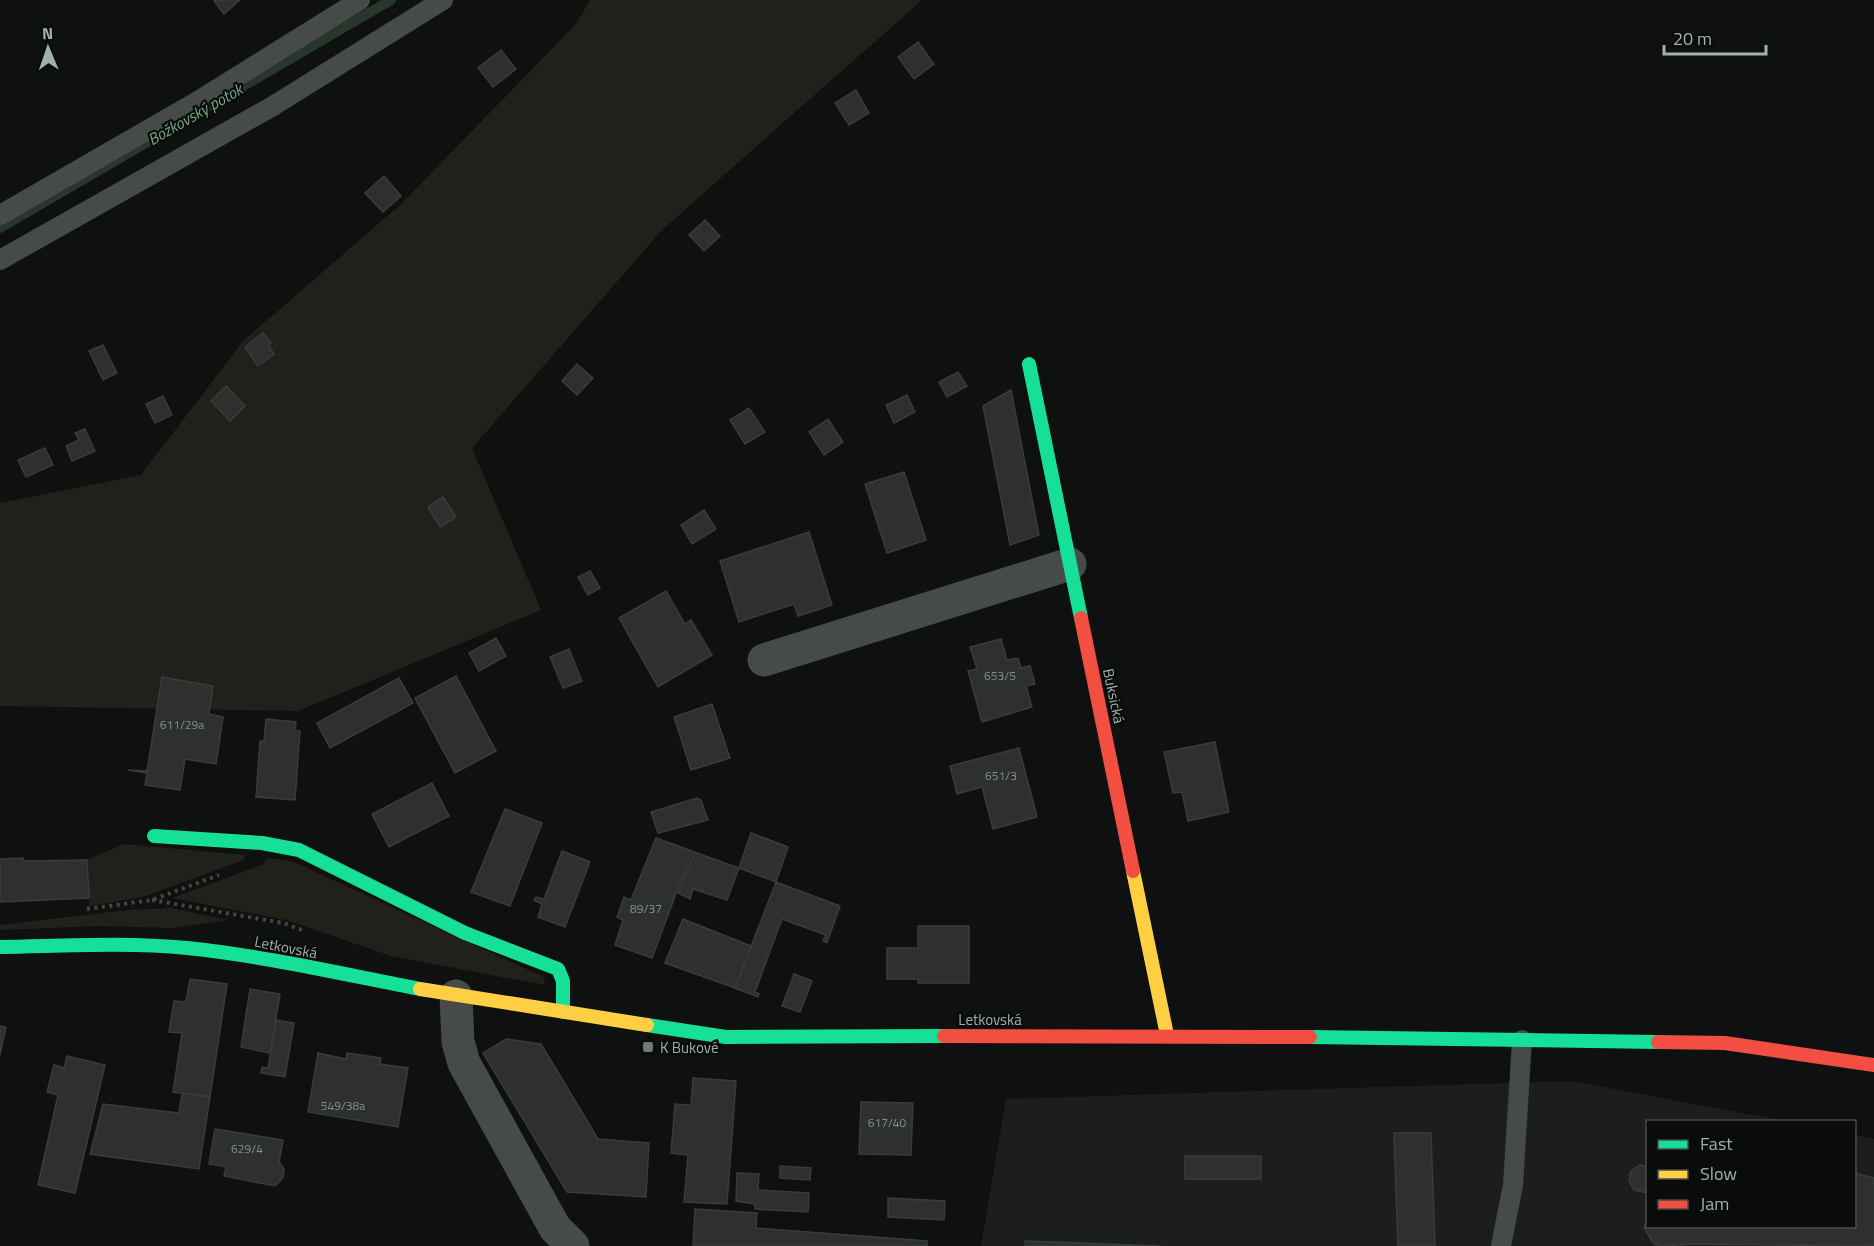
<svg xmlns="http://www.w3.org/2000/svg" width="1874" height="1246" font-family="'Titillium Web',sans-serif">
  <rect width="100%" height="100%" fill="#0f1010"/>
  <path fill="#1c1e1e" d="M1572,1081L1784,1121L1648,1122V1226H1854L1855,1135L1874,1139V1246H981L1006,1099Z"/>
  <g fill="#21211c">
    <path d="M590,0H922L662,230L472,448L541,610L298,711L0,706V503L141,475L243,341L400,205L576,24Z"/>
    <path d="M124,844L245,855L244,860L143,897L89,906L87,860Z"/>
    <path d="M267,858L292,861L544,977L545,985L391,956L286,920L172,898L264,864Z"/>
    <path d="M171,908L228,920L172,928L99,926L0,930V925L128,910Z"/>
  </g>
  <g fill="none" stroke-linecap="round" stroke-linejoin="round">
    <path stroke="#28362d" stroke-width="10" d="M0,228L391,0"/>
  </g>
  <g fill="#2e3030" stroke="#383c3b" stroke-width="1.5">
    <path d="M240,0L224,14L214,1L216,0Z"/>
    <path d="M918,42L934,64L914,79L898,57Z"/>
    <path d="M501,50L516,69L493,87L478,68Z"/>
    <path d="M856,90L869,113L849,125L835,103Z"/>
    <path d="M384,176L401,196L383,212L365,193Z"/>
    <path d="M705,220L720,236L704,251L689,235Z"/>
    <path d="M263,333L271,343L268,345L274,354L258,366L245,347Z"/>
    <path d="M103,345L117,373L103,380L89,351Z"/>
    <path d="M577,364L593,378L577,395L562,381Z"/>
    <path d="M958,372L967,386L947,397L939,382Z"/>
    <path d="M226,386L245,406L230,421L211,401Z"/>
    <path d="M1011,390L1039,535L1010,545L983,406Z"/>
    <path d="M907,395L915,412L894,423L886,405Z"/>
    <path d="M163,396L172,415L155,423L146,404Z"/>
    <path d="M749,408L765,432L745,444L730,420Z"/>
    <path d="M828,419L843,442L824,455L809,432Z"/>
    <path d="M85,429L95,451L72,461L66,446L79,440L75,433Z"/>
    <path d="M45,448L53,465L26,477L18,460Z"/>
    <path d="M904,472L926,540L887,553L865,484Z"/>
    <path d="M443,497L456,517L440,527L428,507Z"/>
    <path d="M704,510L716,529L692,544L681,525Z"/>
    <path d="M809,532L832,605L798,616L794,604L739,622L720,561Z"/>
    <path d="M590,571L600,588L588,595L578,577Z"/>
    <path d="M666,591L685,624L691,620L712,655L658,687L619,618Z"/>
    <path d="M496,638L506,656L479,671L469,653Z"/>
    <path d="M1001,639L1007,660L1018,658L1021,668L1030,666L1035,684L1026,686L1032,707L982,722L968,671L977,669L970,647Z"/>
    <path d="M569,649L582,681L563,688L550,657Z"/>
    <path d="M456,676L496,751L455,773L415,698Z"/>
    <path d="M162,677L213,686L209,714L223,717L216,764L185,759L180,790L145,785L147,773L128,770L147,771Z"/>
    <path d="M399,678L413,703L330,748L317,723Z"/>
    <path d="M712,704L730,758L691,770L674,717Z"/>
    <path d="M266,719L296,722L295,730L300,731L295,800L256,797L260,741H264Z"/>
    <path d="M1215,742L1229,812L1188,821L1182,792L1173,793L1164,752Z"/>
    <path d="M1019,748L1037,817L993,829L982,787L957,794L950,766Z"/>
    <path d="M432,783L449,816L389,847L372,814Z"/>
    <path d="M697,798L701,800L708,820L658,833L651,812Z"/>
    <path d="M505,809L542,823L510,906L471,892Z"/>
    <path d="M751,833L788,847L776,882L739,868Z"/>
    <path d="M656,838L692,851L652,958L615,945L623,920L617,917L624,897L631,900Z"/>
    <path d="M562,851L590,862L565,927L538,917L542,904L534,900L536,897L544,899Z"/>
    <path d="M694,852L739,868L727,900L693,889L690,899L678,893Z"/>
    <path d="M23,858V861L87,860L89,898L1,902L0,859Z"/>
    <path d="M776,882L840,906L827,943L823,941L826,935L782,919L755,992L759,994L758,997L735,988Z"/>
    <path d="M683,919L751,946L735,988L665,963Z"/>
    <path d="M918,926H969V983H918V979H887V948H918Z"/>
    <path d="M794,974L812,981L800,1012L782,1006Z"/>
    <path d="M190,979L227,984L210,1097L173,1092L182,1033L169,1032L174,1001L186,1002Z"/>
    <path d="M250,989L280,994L270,1053L241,1047Z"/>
    <path d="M276,1020L294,1023L285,1077L261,1073L262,1067L268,1068Z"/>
    <path d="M0,1026L6,1027L0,1055Z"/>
    <path d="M506,1039L541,1044L598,1139L649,1143L646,1197L567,1192L483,1053Z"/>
    <path d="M318,1053L346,1059L347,1053L381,1058L380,1064L408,1068L398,1127L308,1112Z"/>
    <path d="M67,1056L105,1065L75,1193L38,1185L58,1095L47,1092L54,1065L64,1068Z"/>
    <path d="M693,1078L736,1081L727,1204L684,1202L688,1155L671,1153L675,1104L691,1105Z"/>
    <path d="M182,1093L210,1097L199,1169L90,1154L103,1104L179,1113Z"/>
    <path d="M861,1102L913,1103L911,1155L859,1154Z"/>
    <path d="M215,1129L283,1140L279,1162L284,1169L283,1178L275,1186L224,1176L226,1167L209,1164Z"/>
    <path d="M1394,1133H1431L1435,1246H1398Z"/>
    <rect x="1185" y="1156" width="76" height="23"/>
    <path d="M1640,1165L1648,1167V1193L1634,1190L1629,1181L1631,1171Z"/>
    <path d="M780,1166L811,1168L810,1180L780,1178Z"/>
    <path d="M737,1173L759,1174L758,1190L809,1193L808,1212L755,1209V1204L736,1201Z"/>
    <path d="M1854,1173L1874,1178V1246L1693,1244L1662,1246L1654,1244L1644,1228L1648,1214V1226H1854Z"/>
    <path d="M888,1198L945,1201L944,1220L888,1217Z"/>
    <path d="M695,1209L757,1213L756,1228L927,1241V1246H693Z"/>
    <path d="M1025,1241L1161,1246H1025Z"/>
  </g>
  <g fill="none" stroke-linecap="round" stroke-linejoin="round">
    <g stroke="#424745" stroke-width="4" stroke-dasharray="3 4.5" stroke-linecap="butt">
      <path d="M152,900L283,923L302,930"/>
      <path d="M87,909L152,900L219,875"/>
    </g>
    <g stroke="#464b49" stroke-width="20">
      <path d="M0,215L198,101L360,0"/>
      <path d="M0,260L273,106L443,0"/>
      <path d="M1501,1246L1513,1185L1522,1040"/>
    </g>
    <g stroke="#464b49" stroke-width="33">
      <path d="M764,660L1070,564"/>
      <path d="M456,996L458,1042L464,1063L555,1228L573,1246"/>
    </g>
    <g stroke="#16e098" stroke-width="14">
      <path d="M1029,364L1081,618"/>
      <path d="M154,836L262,843L299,850L465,933L558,969L563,981V1012"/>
      <path d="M0,947C62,946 125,942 187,948C265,956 342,974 420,989"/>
      <path d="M647,1025L726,1037L944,1036"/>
      <path d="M1310,1037L1658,1042"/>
    </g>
    <g stroke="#ffcf43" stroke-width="14">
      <path d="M1133,871L1167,1035"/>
      <path d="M420,989L647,1025"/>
    </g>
    <g stroke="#f24e42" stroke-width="14">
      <path d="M1081,618L1133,871"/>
      <path d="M944,1036L1310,1037"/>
      <path d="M1658,1042L1725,1043L1874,1065"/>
    </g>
  </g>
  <rect fill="#6d7973" stroke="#0a0b0b" stroke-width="2" x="642" y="1041" width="12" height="12" rx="3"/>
  <g text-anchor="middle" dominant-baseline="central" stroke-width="4.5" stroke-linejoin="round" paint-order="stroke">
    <g font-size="12" fill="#84918b">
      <text x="1000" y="675">653/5</text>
      <text x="182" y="724">611/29a</text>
      <text x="1001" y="775">651/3</text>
      <text x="646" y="908">89/37</text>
      <text x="343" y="1105">549/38a</text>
      <text x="887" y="1122">617/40</text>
      <text x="247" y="1148">629/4</text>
    </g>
    <g font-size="15" fill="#a0b1a9" stroke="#0a0b0b">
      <text transform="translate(1114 696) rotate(78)">Buksická</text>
      <text transform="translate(286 947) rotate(11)">Letkovská</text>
      <text x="990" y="1019">Letkovská</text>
    </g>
    <g font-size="15" fill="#a0b1a9" stroke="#0a0b0b" text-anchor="start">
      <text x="660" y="1047">K Bukové</text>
    </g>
    <g font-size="16" font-style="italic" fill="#78ab87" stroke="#0a0b0b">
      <text transform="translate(195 114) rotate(-30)">Božkovský potok</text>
    </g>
  </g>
  <rect x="1646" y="1120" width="210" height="108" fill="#0a0b0b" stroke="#464d4a" stroke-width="1.5"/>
  <rect x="1658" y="1140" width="30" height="9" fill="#16e098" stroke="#464d4a" stroke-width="1.5"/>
  <text x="1700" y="1150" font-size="18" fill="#a0b1a9">Fast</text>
  <rect x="1658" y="1170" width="30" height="9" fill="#ffcf43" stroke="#464d4a" stroke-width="1.5"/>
  <text x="1700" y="1180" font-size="18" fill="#a0b1a9">Slow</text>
  <rect x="1658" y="1200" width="30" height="9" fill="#f24e42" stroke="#464d4a" stroke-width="1.5"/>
  <text x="1700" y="1210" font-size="18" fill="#a0b1a9">Jam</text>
  <g transform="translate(48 48) rotate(358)" stroke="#0a0b0b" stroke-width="4.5" paint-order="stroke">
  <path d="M0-4.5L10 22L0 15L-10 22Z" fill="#a0b1a9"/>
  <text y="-9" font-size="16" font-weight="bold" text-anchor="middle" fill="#a0b1a9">N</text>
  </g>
  <path d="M1664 45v9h102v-9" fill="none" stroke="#a0b1a9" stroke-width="3"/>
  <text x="1673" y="45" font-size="18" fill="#a0b1a9" stroke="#0a0b0b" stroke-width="4.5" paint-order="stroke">20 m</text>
</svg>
